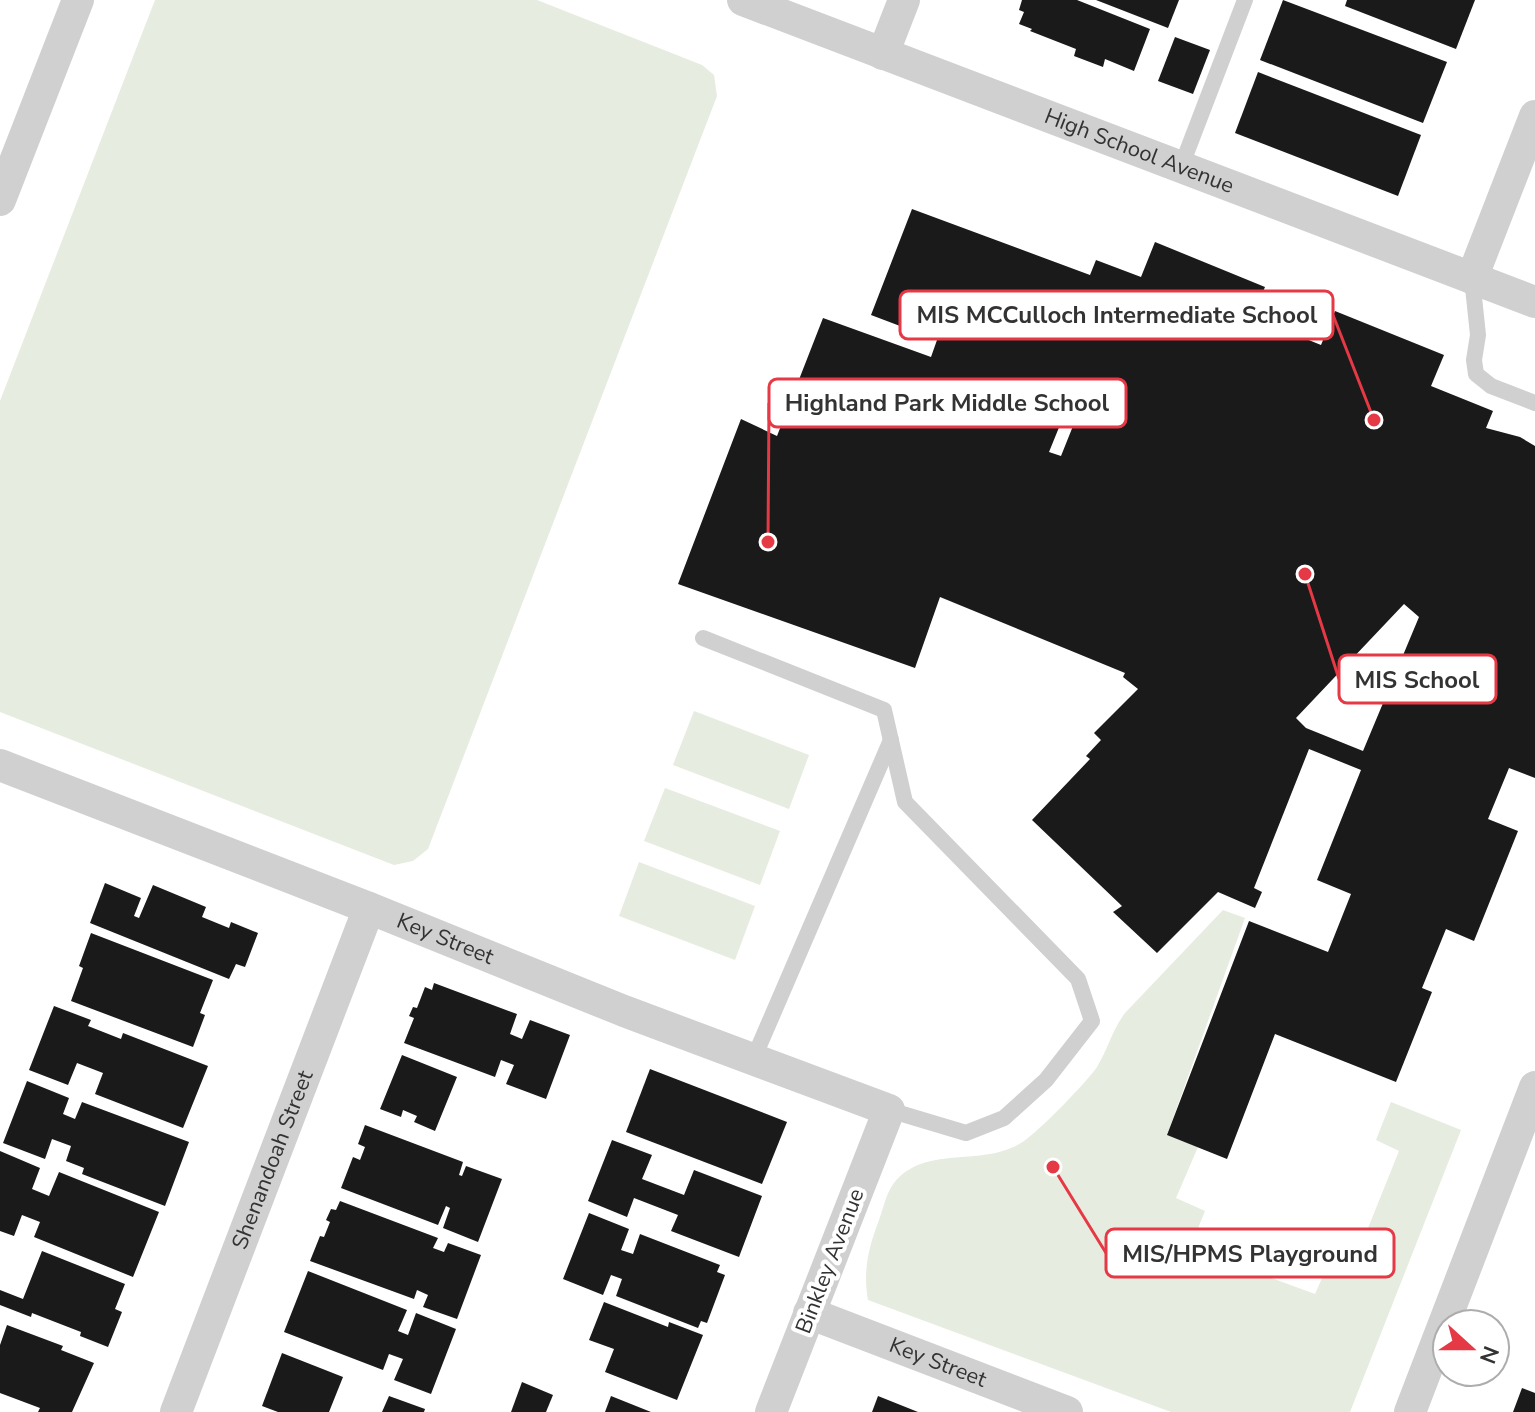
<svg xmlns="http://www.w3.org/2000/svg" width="1535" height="1412" font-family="'Nunito Sans',sans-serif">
  <rect width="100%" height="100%" fill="#fff"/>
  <g fill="#e6ecdf">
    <path d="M155,0H537L702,65L714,75L717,96L428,849L413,861L394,865L0,712V401Z"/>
    <path d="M694,711L809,755L789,809L673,765Z"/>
    <path d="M665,788L780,831L760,885L644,841Z"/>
    <path d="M639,862L755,906L735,960L619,916Z"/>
    <path d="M1223,910L1245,918L1167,1135L1198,1147L1176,1198L1205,1211L1190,1248L1315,1294L1338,1242L1360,1248L1399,1151L1376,1140L1391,1102L1461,1130L1350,1412H1171L868,1300C863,1272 868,1249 878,1223C883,1210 886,1193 894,1183C926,1143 984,1169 1024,1141C1039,1131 1087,1082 1097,1067C1108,1049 1112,1030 1125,1013Z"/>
  </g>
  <g fill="#1a1a1a" fill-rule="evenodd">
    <path d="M1022,0H1077L1150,29L1134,71L1105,59L1103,67L1074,56L1076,49L1030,31L1032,29L1019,24L1024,12L1019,10Z"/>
    <path d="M1096,0H1179L1168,28Z"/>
    <path d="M1283,0L1447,62L1423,123L1260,60Z"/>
    <path d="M1347,0H1475L1456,49L1345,6Z"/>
    <path d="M1175,37L1210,50L1193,94L1158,81Z"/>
    <path d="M1258,72L1421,135L1398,196L1235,133Z"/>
    <path d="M912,209L1090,275L1096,260L1141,277L1155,242L1265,287L1252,317L1321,345L1335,311L1444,355L1431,386L1493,411L1486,428L1520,437L1535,446V778L1509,768L1488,819L1518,831L1474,941L1446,929L1422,988L1432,992L1396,1082L1275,1034L1227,1159L1167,1135L1249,921L1328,952L1351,894L1317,880L1361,770L1309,749L1254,888L1262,892L1255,908L1218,892L1157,953L1113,912L1122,906L1032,820L1090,759L1086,756L1101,740L1094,733L1138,689L1123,677L1125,673L940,597L915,668L678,584L741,419L777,436L823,318L931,357L937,340L871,315ZM1073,393L1094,402L1087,420L1077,416L1061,456L1049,452ZM1404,604L1419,617L1363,751L1306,728L1296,718Z"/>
    <path d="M105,883L141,898L134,916L139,918L153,885L206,907L202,917L229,928L231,922L258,933L245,967L236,964L229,979L90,923Z"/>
    <path d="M91,933L213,980L200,1013L205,1015L193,1047L71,1001L83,968L79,966Z"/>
    <path d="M434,983L517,1014L510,1034L522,1039L530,1020L570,1035L546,1099L506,1084L514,1065L501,1060L495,1077L404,1043L414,1018L409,1016L413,1007L417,1008L425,987L432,990Z"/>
    <path d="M54,1006L91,1020L88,1026L121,1039L123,1033L208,1066L183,1128L95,1094L103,1073L77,1063L68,1085L29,1070Z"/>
    <path d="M402,1055L457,1077L435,1131L414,1122L417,1116L403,1110L401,1117L380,1109Z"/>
    <path d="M650,1069L787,1122L762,1184L626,1132Z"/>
    <path d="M27,1081L69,1098L63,1114L75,1119L82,1102L189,1142L165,1206L82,1174L84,1168L66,1161L71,1146L52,1139L45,1159L3,1143Z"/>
    <path d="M365,1125L463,1162L459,1175L462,1176L466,1166L502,1179L478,1242L443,1228L450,1208L446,1206L438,1225L341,1188L353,1157L360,1160L365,1147L358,1144Z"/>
    <path d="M612,1140L652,1155L642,1179L684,1195L694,1170L762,1196L739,1257L671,1231L678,1215L634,1198L627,1217L588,1201Z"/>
    <path d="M0,1151L40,1168L32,1189L49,1196L59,1172L159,1212L133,1277L34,1237L40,1222L22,1215L14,1236L0,1231Z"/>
    <path d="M340,1201L438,1238L433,1248L444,1252L448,1243L481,1255L457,1319L423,1307L428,1295L417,1290L414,1299L310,1261L320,1236L324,1237L330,1222L326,1220L331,1209L336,1210Z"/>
    <path d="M589,1213L629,1229L621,1250L633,1254L640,1234L720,1265L717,1272L725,1275L707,1323L701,1321L698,1328L616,1296L622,1279L611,1275L603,1295L563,1279Z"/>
    <path d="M42,1251L125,1284L115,1309L122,1312L108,1347L80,1336L81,1332L32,1313L31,1317L0,1305V1290L23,1299Z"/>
    <path d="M308,1271L407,1310L398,1331L408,1335L416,1313L456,1329L431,1394L394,1380L403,1359L389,1354L383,1370L284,1332Z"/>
    <path d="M604,1302L668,1327L669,1322L703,1335L677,1400L605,1372L614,1349L589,1340Z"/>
    <path d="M7,1325L63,1346L61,1350L94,1363L72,1412H38L40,1408L0,1393V1345Z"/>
    <path d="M282,1353L343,1377L329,1412H278L262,1406Z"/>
    <path d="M522,1382L553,1395L546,1412H511Z"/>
    <path d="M1522,1388L1535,1393V1412H1513Z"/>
    <path d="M389,1396L425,1409L424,1412H382Z"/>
    <path d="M611,1396L651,1412H605Z"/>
    <path d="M878,1396L918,1412H872Z"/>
  </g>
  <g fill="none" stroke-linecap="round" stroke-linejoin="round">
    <g stroke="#d0d0d0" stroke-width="16">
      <path d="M1181,167L1245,0"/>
      <path d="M1472,278L1478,335L1474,360L1476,374L1491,386L1535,403"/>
      <path d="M703,638L884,710L905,802L1078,979L1092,1021L1046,1080L1004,1118L966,1133L889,1110"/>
      <path d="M753,1060L891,740"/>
    </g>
    <g stroke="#d0d0d0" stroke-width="32">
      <path id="s1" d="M743,0L1535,302"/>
      <path d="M883,54L904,0"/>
      <path d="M0,200L78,0"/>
      <path d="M1472,278L1535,116"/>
      <path id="s2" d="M0,765L369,908L624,1011L889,1110L771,1412"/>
      <path id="s3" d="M809,1313L1067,1412"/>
      <path id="s4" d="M176,1412L369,908"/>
      <path d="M1410,1412L1535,1087"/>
    </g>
  </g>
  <g text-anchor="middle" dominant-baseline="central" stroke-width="8" stroke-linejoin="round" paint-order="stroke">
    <g font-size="22" fill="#333" stroke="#fff">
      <text stroke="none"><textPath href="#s1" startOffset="424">High School Avenue</textPath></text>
      <text stroke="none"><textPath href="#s2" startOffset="478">Key Street</textPath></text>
      <text stroke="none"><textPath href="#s4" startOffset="270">Shenandoah Street</textPath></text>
      <text transform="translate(830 1261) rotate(-69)">Binkley Avenue</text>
      <text stroke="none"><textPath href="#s3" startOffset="138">Key Street</textPath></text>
    </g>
  </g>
  <path fill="none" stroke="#e63946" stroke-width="3" d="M1374 420L1333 315M768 542L769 403M1305 574L1339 679M1053 1167L1106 1253"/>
  <g fill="#e63946" stroke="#fff" stroke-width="3">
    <circle cx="1374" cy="420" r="8"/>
    <circle cx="768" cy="542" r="8"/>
    <circle cx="1305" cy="574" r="8"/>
    <circle cx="1053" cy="1167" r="8"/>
  </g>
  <g fill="#fff" stroke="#e63946" stroke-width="3">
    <rect x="900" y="291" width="433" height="48" rx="8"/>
    <rect x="769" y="379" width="357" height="48" rx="8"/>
    <rect x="1339" y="655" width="157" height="48" rx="8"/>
    <rect x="1106" y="1229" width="288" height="48" rx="8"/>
  </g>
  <g font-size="24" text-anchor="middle" font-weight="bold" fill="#333">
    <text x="1117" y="323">MIS MCCulloch Intermediate School</text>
    <text x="947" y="411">Highland Park Middle School</text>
    <text x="1417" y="688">MIS School</text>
    <text x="1250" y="1262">MIS/HPMS Playground</text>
  </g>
  <g transform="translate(1471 1348) rotate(111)"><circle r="38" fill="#ffffff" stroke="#adadad" stroke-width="2"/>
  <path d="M0-6L14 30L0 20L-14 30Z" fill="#e63946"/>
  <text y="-12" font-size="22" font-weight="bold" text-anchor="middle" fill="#333333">N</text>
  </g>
</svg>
